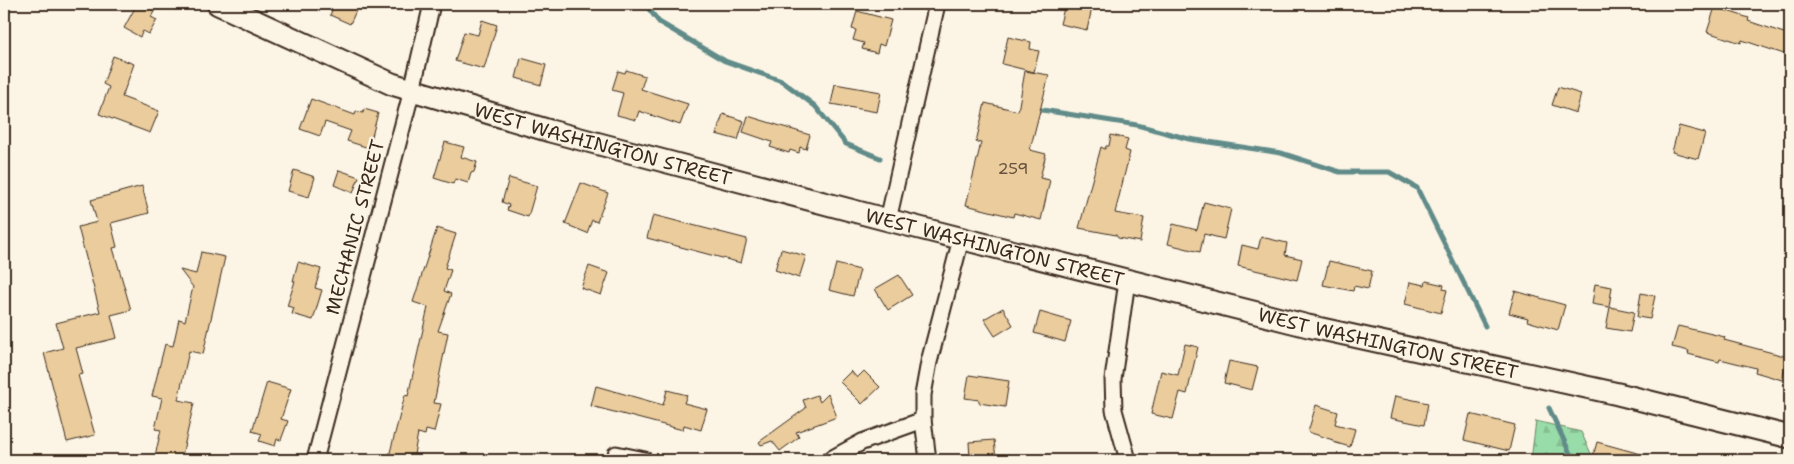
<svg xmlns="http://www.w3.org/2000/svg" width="1794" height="464" font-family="'Shantell Sans',sans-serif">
  <defs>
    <pattern id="forest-firs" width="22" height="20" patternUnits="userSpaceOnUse" patternTransform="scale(1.25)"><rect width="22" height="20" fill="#98dda9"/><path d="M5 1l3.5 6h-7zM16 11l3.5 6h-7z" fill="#84be91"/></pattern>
  </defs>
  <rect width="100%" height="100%" fill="#fcf5e5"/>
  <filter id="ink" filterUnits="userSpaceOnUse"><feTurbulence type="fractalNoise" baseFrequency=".02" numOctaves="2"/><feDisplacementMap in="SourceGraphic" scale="10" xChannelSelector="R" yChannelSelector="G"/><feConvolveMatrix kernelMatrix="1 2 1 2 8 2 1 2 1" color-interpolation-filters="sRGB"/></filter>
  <g filter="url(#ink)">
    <path fill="url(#forest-firs)" stroke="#6a8464" d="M1536,421L1581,432L1594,460H1531Z"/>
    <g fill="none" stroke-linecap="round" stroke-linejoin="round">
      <g stroke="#608b89" stroke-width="5">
        <path d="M645,4L659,22L725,61L782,81L815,106L846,144L880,158"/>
        <path d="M1036,109L1137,125L1189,139L1281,153L1340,172H1389L1417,188L1485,326"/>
        <path d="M1549,408L1573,460"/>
      </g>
    </g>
    <g fill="#eacc9d" stroke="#3b2a1e">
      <path d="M137,4H143L155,10L151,17L157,20L149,34L143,31L140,37L124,28Z"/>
      <path d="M335,4H359L350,24L330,15Z"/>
      <path d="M1065,4H1093L1087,30L1060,24Z"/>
      <path d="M1715,7L1749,18L1748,21L1790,35V56L1742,40L1741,43L1707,32Z"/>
      <path d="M857,11L891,20L884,46L879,44L877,53L862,49L864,43L853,40L856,30L852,29Z"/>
      <path d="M482,20L497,25L484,69L455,61L464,32L478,35Z"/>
      <path d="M1008,37L1031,42L1030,49L1039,51L1034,72L1002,64Z"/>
      <path d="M113,56L134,64L122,97L159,111L150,133L99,114L109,87L103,84Z"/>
      <path d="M521,58L546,65L541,85L516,78Z"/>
      <path d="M626,70L645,76L641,89L688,104L680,125L639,111L636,120L617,115L623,93L612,90L618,71L625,73Z"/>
      <path d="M1025,71L1049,75L1030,150L1046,154L1040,178L1050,180L1041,220L1014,213L1013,217L966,205L981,143L976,142L985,103L1018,111Z"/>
      <path d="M835,84L881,92L877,112L831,104Z"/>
      <path d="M1558,87L1581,94L1576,113L1552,105Z"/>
      <path d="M311,99L355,115L356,111L363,113L364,109L378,113L369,148L347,141L351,131L325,122L320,136L300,129Z"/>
      <path d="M723,114L744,121L738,140L716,134Z"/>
      <path d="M748,116L810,135L806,149L800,147L799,153L790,150L789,153L770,147L772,142L743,132Z"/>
      <path d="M1679,126L1705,133L1698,159L1672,152Z"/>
      <path d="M1111,135L1128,139L1125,150L1130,152L1115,213L1144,218L1140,242L1118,238L1116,235L1079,228L1101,147L1105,149L1106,146H1109Z"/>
      <path d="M445,142L464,147L461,157L477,162L474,172L471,173L468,183L455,179L453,184L434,178Z"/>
      <path d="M294,170L315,177L309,197L288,191Z"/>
      <path d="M339,170L359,177L353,193L334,185Z"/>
      <path d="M509,178L537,186L528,217L507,210L509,205L502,202Z"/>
      <path d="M581,183L608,193L597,222L592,220L587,233L565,224Z"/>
      <path d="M142,186L149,213L111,223L117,247L113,248L131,310L111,315L117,338L76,348L83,374L78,375L95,435L67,442L44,353L63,348L56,323L100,312L78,227L97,222L91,200Z"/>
      <path d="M1204,202L1231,209L1224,239L1204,234L1200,252L1168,244L1173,224L1197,230Z"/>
      <path d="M653,215L747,239L741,263L647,238Z"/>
      <path d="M437,228L456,234L445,268L451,270L444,291L451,294L438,331L448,333L434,403L441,404L434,432L426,430L425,435L418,433L413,460H388L405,395L408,396L428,307L413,302Z"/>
      <path d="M1261,237L1287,243L1285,255L1302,259L1297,280L1238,266L1242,245L1258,249Z"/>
      <path d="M781,249L806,256L799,278L775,270Z"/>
      <path d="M201,252L225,257L203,354L189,351L178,400L194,403L181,460H154L161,430L155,429L162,398L152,396L165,344L173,346L179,319L185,321L193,287L180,270L196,274Z"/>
      <path d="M1329,261L1372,271L1368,289L1354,286L1353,291L1323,285Z"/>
      <path d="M298,262L321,269L315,288L322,290L313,320L292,314L294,308L287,306L295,281H293Z"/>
      <path d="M836,264L860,270L853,296L829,290Z"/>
      <path d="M589,266L609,273L601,295L581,288Z"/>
      <path d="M899,275L912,295L888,310L875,289Z"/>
      <path d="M1426,281L1444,285L1443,289L1447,290L1441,313L1405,304L1410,282L1425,285Z"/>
      <path d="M1595,284L1612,287L1609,307L1592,304Z"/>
      <path d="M1515,291L1565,305L1558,330L1527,321L1528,318L1509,313Z"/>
      <path d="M1641,293L1655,296L1650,319L1637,317Z"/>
      <path d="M1610,307L1634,312L1630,332L1606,328Z"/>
      <path d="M1003,308L1013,325L995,336L984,319Z"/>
      <path d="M1040,312L1071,321L1065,342L1034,333Z"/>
      <path d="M1678,326L1725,337L1724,340L1788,357L1782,380L1755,372L1756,368L1720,359L1719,362L1688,354L1689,351L1672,347Z"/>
      <path d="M1185,344L1198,347L1187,394L1180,392L1173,419L1151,414L1161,371L1178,375Z"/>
      <path d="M1229,361L1258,367L1252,390L1224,383Z"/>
      <path d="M851,371L857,378L864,371L880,387L862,404L840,382Z"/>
      <path d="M969,375L1009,381L1005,407L979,403V400L965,398Z"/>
      <path d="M267,382L291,389L281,419L288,421L281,440L277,439L275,446L259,441L262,434L252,431Z"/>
      <path d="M596,386L663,405L667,390L687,395L684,403L707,409L701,430L684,425L683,430L591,406Z"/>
      <path d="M828,394L837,417L796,432L799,437L780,451L772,441L761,445L759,442L806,408L803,400L817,395L820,402Z"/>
      <path d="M1395,396L1428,403L1424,425L1390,418Z"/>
      <path d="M1316,405L1338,412L1335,424L1355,429L1350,447L1333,442V440L1308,432Z"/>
      <path d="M1470,414L1515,425L1509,451L1464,440Z"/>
      <path d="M994,440L996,460H970L969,442Z"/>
      <path d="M1597,442L1648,456L1647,460H1592Z"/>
    </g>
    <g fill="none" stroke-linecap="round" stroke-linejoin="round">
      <defs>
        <g id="minor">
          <path d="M888,220L937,4"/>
          <path d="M1127,281L1113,379L1114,410L1128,460"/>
          <path d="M616,454L645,460"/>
          <path d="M315,460L412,90L432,4"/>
          <path d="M829,460L862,442L923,420"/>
          <path d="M928,460L923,420V395L929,362L961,239"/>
        </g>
        <g id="secondary">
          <path id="s1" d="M218,4L392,84L550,131L888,220L1308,326L1618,394L1790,437"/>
        </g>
      </defs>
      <use href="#minor" stroke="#3b2a1e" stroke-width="19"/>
      <use href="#secondary" stroke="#3b2a1e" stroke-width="25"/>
      <use href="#minor" stroke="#fcf5e5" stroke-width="15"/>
      <use href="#secondary" stroke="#fcf5e5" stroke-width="21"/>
    </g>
  </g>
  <g text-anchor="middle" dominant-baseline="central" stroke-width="4.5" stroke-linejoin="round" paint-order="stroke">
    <g font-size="16" fill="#67523e">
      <text x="1013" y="168">259</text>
    </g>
    <g font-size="19" fill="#3b2a1e" stroke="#fcf5e5">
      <text stroke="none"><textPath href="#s1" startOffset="411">WEST WASHINGTON STREET</textPath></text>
      <text transform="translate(355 227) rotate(-75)">MECHANIC STREET</text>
      <text stroke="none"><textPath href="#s1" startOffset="816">WEST WASHINGTON STREET</textPath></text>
      <text stroke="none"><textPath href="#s1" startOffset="1221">WEST WASHINGTON STREET</textPath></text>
    </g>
  </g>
  <rect width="1794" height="464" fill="none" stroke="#fcf5e5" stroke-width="20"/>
  <rect x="10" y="10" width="1774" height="444" fill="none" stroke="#3b2a1e" stroke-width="2" filter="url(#ink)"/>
</svg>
